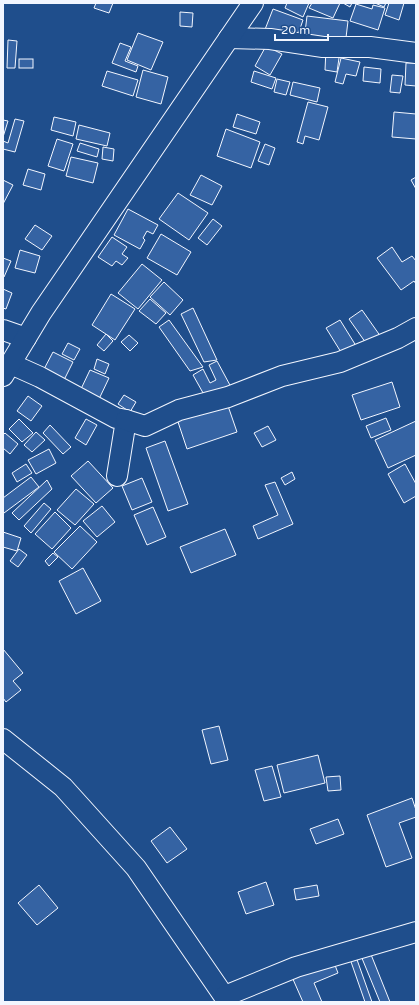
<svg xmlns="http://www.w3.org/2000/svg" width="419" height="1005" font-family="'Varela Round',sans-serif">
  <rect width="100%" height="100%" fill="#1f4e8c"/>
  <g fill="#3563a3" stroke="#f2f6ff">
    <path d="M96,3H113L109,13L94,8Z"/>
    <path d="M287,3H309L303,17L285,8Z"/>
    <path d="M312,3H340L333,18L309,8Z"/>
    <path d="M343,3H352L350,7Z"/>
    <path d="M375,3H386L384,7Z"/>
    <path d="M389,3H404L399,20L385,15Z"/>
    <path d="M356,4L372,9L373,5L385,8L378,30L350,21Z"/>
    <path d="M273,9L303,20L295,43L264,32Z"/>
    <path d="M180,12L193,13L192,27L180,26Z"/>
    <path d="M307,16L348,21L345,46L304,41Z"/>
    <path d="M138,33L163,42L151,70L127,60Z"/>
    <path d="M8,40L17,41L15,68H7Z"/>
    <path d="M120,43L131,47L125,61L138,66L136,72L112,63Z"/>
    <path d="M266,46L282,54L270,75L255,66Z"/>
    <path d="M326,49L340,51L337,72L325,70Z"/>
    <path d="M341,58L360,62L356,76L346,74L343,84L335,82Z"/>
    <rect x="19" y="59" width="14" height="9"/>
    <path d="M406,63H416V86L405,85Z"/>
    <path d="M364,67L381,69L380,83L363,81Z"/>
    <path d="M143,70L168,77L161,104L136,97Z"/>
    <path d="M107,71L138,80L133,96L102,86Z"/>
    <path d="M254,71L276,78L272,89L251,82Z"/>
    <path d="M392,75L403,76L400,93L390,92Z"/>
    <path d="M277,79L290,82L286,95L274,92Z"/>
    <path d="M293,82L320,88L317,102L290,95Z"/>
    <path d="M308,102L328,107L319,140L305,136L303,144L297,142Z"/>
    <path d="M394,112L416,114V139L392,137Z"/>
    <path d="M237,114L260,122L256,134L233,127Z"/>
    <path d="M54,117L76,122L73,136L51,130Z"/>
    <path d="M15,119L24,121L15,152L3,149V141L8,143Z"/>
    <path d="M3,120L8,121L3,137Z"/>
    <path d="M79,125L110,133L107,146L76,139Z"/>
    <path d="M226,129L260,142L251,168L217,156Z"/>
    <path d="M57,139L73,144L64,171L48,166Z"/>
    <path d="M80,143L99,149L97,157L77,151Z"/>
    <path d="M265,144L275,148L269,165L258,161Z"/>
    <path d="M103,147L114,149L113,161L102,159Z"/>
    <path d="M71,157L98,163L93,183L66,176Z"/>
    <path d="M28,169L45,174L41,190L23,185Z"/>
    <path d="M201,175L222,186L212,205L190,195Z"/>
    <path d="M416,177V189L411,180Z"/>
    <path d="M3,180L13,185L3,204Z"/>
    <path d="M178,193L208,213L189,240L159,219Z"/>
    <path d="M128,209L158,225L153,234L147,231L143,238L145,240L140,249L114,235Z"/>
    <path d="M213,219L222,226L207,245L198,238Z"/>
    <path d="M35,225L52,236L42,250L25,239Z"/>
    <path d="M161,234L191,252L177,275L147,258Z"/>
    <path d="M112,237L127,247L122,254L128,258L122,265L116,261L112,266L98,257Z"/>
    <path d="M392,247L402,262L412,256L416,261V284L414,281L401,290L377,258Z"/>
    <path d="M20,250L40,256L35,273L15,268Z"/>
    <path d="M3,258L11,261L4,277L3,276Z"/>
    <path d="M142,264L162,280L138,309L118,293Z"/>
    <path d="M164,282L183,300L170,315L150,297Z"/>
    <path d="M3,289L12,293L6,309L3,308Z"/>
    <path d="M111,294L135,309L115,340L92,325Z"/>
    <path d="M150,299L166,313L156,324L139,311Z"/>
    <path d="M193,308L217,360L204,362L181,314Z"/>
    <path d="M362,310L381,337L368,346L349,319Z"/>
    <path d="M169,320L203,367L190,371L159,327Z"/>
    <path d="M340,320L358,349L344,357L326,328Z"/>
    <path d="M106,334L113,341L104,351L97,345Z"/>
    <path d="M129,335L138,343L130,351L121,342Z"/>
    <path d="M68,343L80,349L74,360L62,354Z"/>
    <path d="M53,352L73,362L63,382L43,371Z"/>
    <path d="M97,359L109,364L105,374L94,369Z"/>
    <path d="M217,361L231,387L207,400L193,375L203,369L210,383L216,380L209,365Z"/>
    <path d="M90,370L109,378L99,399L80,391Z"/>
    <path d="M392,382L400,407L361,420L352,395Z"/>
    <path d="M124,395L136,402L130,412L118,404Z"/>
    <path d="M28,396L42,406L31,421L17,411Z"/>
    <path d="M227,403L237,432L187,449L177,419Z"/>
    <path d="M386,418L391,430L371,438L366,426Z"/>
    <path d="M19,419L33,433L22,442L9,429Z"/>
    <path d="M86,419L97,425L86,445L75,438Z"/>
    <path d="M416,421V455L388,468L375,440Z"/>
    <path d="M50,425L71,447L63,454L43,433Z"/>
    <path d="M268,426L276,440L262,447L254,433Z"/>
    <path d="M36,432L45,440L32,452L24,445Z"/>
    <path d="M5,433L18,444L10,454L3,448V435Z"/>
    <path d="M165,441L188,504L168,511L146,448Z"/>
    <path d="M49,449L56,463L36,474L28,460Z"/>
    <path d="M88,461L113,488L96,503L71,476Z"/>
    <path d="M26,464L32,473L17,482L12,473Z"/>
    <path d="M405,464L416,484V496L404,503L388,474Z"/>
    <path d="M292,472L295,479L285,485L281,478Z"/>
    <path d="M31,477L39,487L4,513L3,511V498Z"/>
    <path d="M142,478L152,502L132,510L122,486Z"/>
    <path d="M47,480L52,489L19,520L12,513Z"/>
    <path d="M275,482L293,524L258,539L253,526L278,515L265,485Z"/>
    <path d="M76,489L94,504L75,525L57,510Z"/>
    <path d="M44,503L51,509L31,533L24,526Z"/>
    <path d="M102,506L115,522L97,537L83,521Z"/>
    <path d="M153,507L166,537L147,545L134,515Z"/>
    <path d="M55,512L71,528L52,549L35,534Z"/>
    <path d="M80,526L97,542L72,569L54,552Z"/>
    <path d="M225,529L236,555L191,573L180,547Z"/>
    <path d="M3,532L21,538L17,551L3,547Z"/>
    <path d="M19,549L27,555L18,567L10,561Z"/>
    <path d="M53,553L58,557L49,566L45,561Z"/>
    <path d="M83,568L101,601L76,614L59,581Z"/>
    <path d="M3,649L23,673L13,681L21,690L6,702L3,698Z"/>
    <path d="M219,726L228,760L211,764L202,730Z"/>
    <path d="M318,755L325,783L284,793L277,765Z"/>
    <path d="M272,766L281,797L264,801L255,770Z"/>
    <path d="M340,776L341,790L328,791L326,777Z"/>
    <path d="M412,798L416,810V817L399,823L412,858L386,867L367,815Z"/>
    <path d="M338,819L344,834L316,844L310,829Z"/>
    <path d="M170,827L187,849L167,863L151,841Z"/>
    <path d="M266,882L274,905L246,914L238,892Z"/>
    <path d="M39,885L58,908L37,925L18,903Z"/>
    <path d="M317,885L319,896L296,900L294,889Z"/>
    <path d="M368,947L390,1002H380L359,951Z"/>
    <path d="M355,954L372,1002H365L349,956Z"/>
    <path d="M333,960L338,973L314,983L322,1002H303L292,977Z"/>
  </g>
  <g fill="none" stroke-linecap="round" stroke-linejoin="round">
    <defs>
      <g id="minor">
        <path d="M229,38L270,39L323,47H370L416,53"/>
        <path d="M3,330L26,338"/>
        <path d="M11,364L40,377L116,418L126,420L117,476"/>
        <path d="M3,376L41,313L253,3"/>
        <path d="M126,420L145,426L179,410L228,397L282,376L340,362L398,338L416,328"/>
        <path d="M3,739L63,787L136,868L228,1002"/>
        <path d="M225,996L296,967L416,932"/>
      </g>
    </defs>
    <use href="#minor" stroke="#f2f6ff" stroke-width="22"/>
    <use href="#minor" stroke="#1f4e8c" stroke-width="20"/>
  </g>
  <rect width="419" height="1005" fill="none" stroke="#f2f6ff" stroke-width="8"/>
  <path d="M275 34v6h53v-6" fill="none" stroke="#f2f6ff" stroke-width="2"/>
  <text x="281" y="34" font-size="12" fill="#f2f6ff" stroke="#1f4e8c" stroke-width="3" paint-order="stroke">20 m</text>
</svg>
